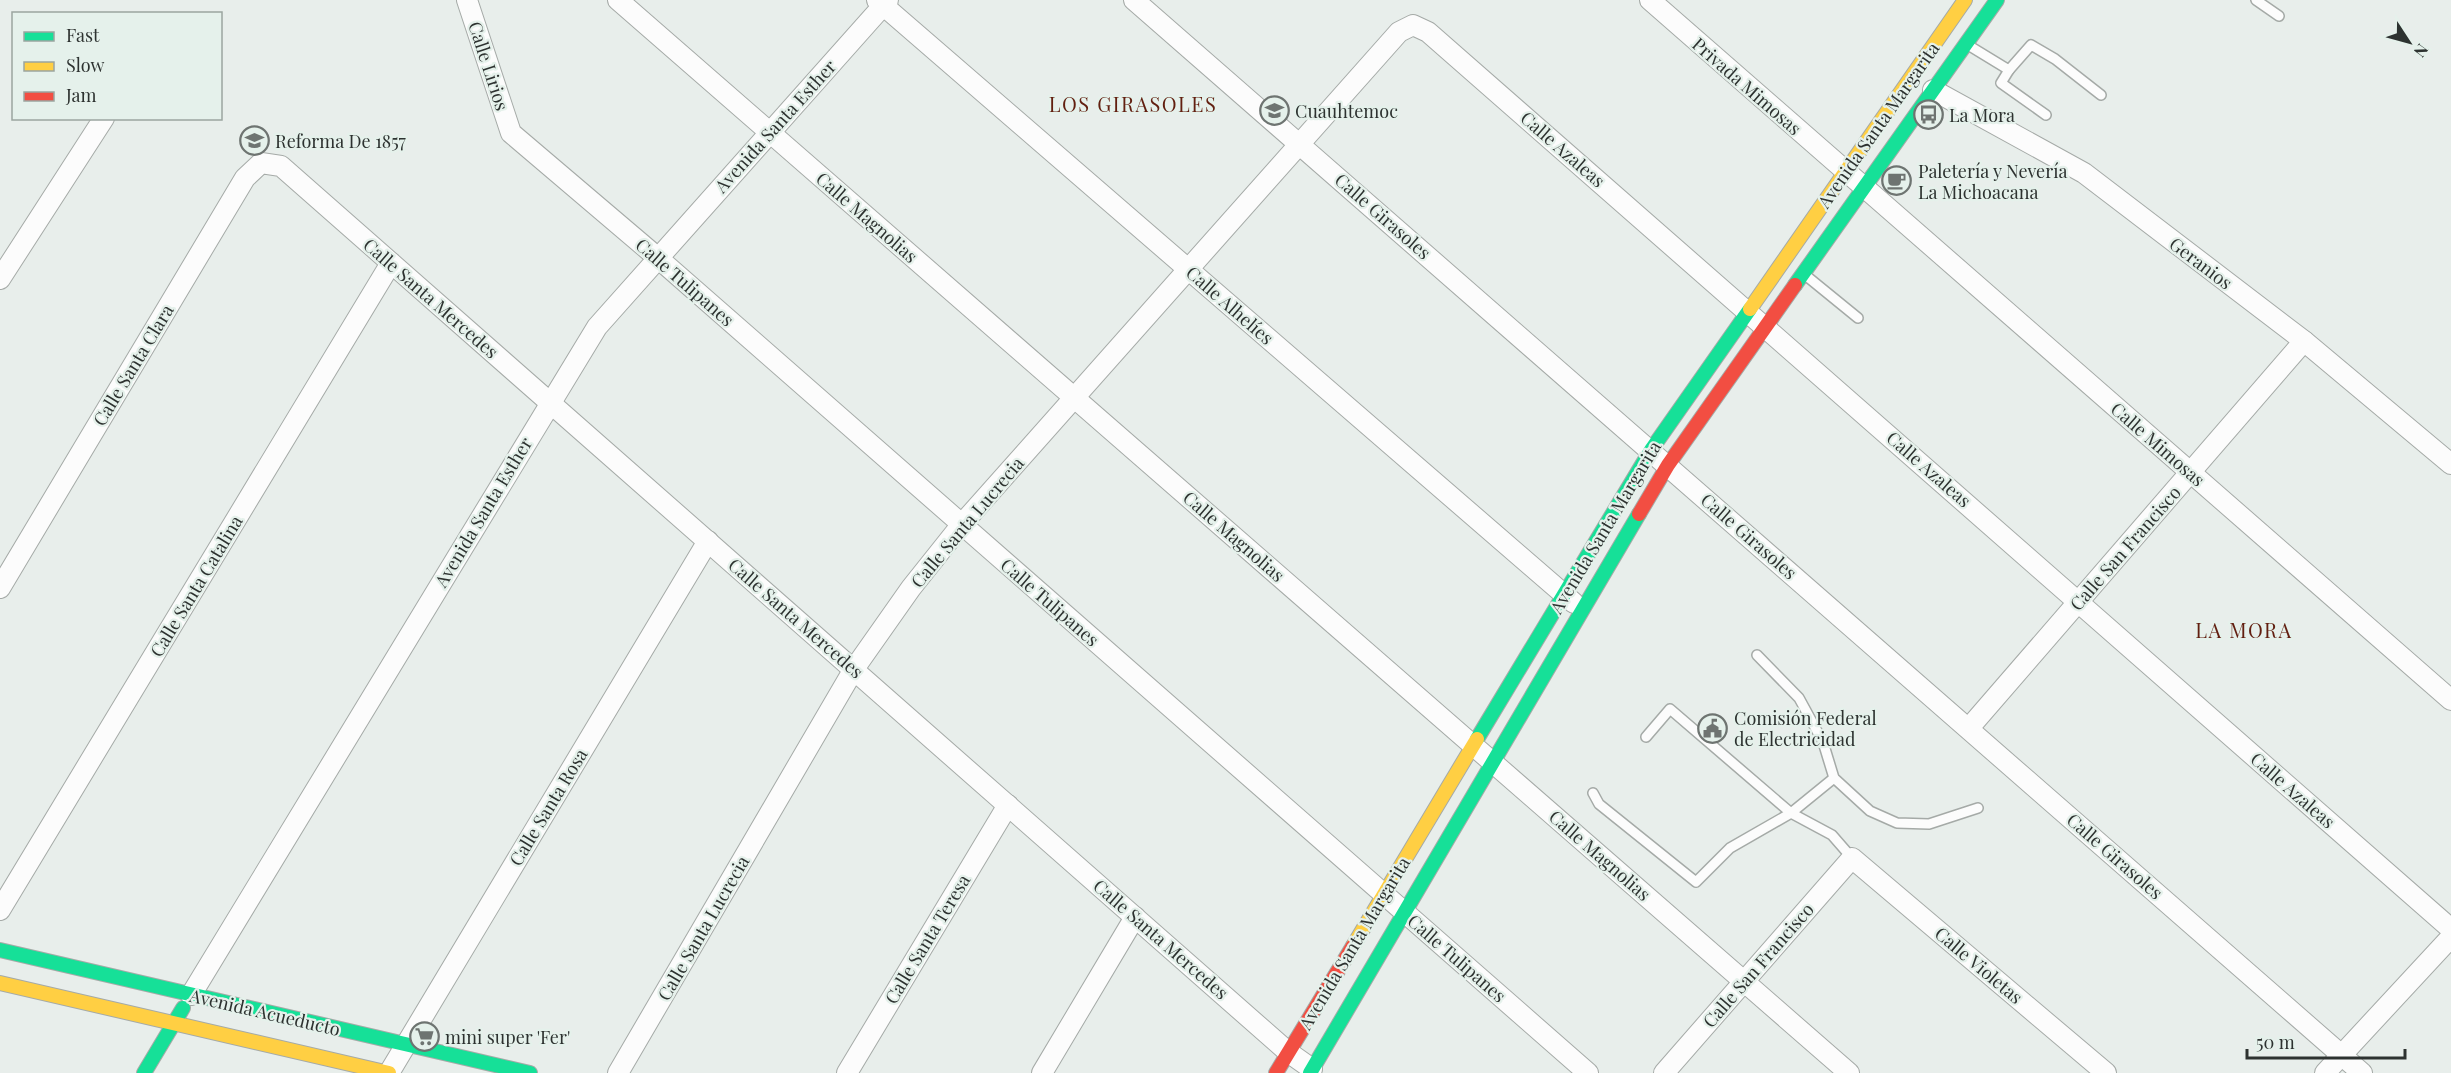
<svg xmlns="http://www.w3.org/2000/svg" width="2451" height="1073" font-family="'Playfair Display',serif">
  <rect width="100%" height="100%" fill="#e8eeeb"/>
  <g fill="none" stroke-linecap="round" stroke-linejoin="round">
    <defs>
      <g id="lane">
        <path d="M2256,0L2279,16"/>
        <path d="M1968,45L2009,70L2031,45L2055,59L2101,95"/>
        <path d="M2009,70L2001,83L2046,115"/>
        <path d="M1804,274L1858,318"/>
        <path d="M1757,655L1799,698L1823,742L1834,778L1870,811L1897,823L1929,824L1978,808"/>
        <path d="M1646,737L1670,709L1791,813L1832,835L1852,858"/>
        <path d="M1593,793L1599,804L1696,882L1730,848L1791,813L1834,778"/>
      </g>
      <g id="street">
        <path d="M467,0L511,133L658,258L1588,1073"/>
        <path d="M618,0L1849,1073"/>
        <path d="M877,0L1574,603"/>
        <path d="M1134,0L2362,1073"/>
        <path d="M1650,0L2451,700"/>
        <path d="M1933,90L2084,173L2304,341L2451,464"/>
        <path d="M0,279L104,118"/>
        <path d="M0,588L245,178L261,163L281,166L1288,1052L1312,1069"/>
        <path d="M1969,728L2304,341"/>
        <path d="M0,910L391,263"/>
        <path d="M191,995L597,327L888,0"/>
        <path d="M389,1073L708,541"/>
        <path d="M618,1073L854,669L911,588L962,524L1399,32L1413,25L1428,32L2451,929"/>
        <path d="M847,1073L1008,805"/>
        <path d="M1042,1073L1135,917"/>
        <path d="M1664,1073L1852,858L2106,1073"/>
        <path d="M2325,1073L2451,937"/>
      </g>
      <g id="fast">
        <path d="M1795,285L1997,0"/>
        <path d="M1477,739L1651,450L1750,309"/>
        <path d="M0,950L530,1073"/>
        <path d="M144,1073L183,1008"/>
        <path d="M1310,1073L1639,514"/>
      </g>
      <g id="slow">
        <path d="M1750,309L1965,0"/>
        <path d="M1353,946L1477,739"/>
        <path d="M0,983L389,1073"/>
      </g>
      <g id="jam">
        <path d="M1639,514L1668,465L1795,285"/>
        <path d="M1276,1073L1353,946"/>
      </g>
    </defs>
    <use href="#lane" stroke="#a5aaa7" stroke-width="12"/>
    <use href="#street" stroke="#a5aaa7" stroke-width="22"/>
    <use href="#fast" stroke="#a5aaa7" stroke-width="16"/>
    <use href="#slow" stroke="#a5aaa7" stroke-width="16"/>
    <use href="#jam" stroke="#a5aaa7" stroke-width="16"/>
    <use href="#lane" stroke="#fcfcfc" stroke-width="9"/>
    <use href="#street" stroke="#fcfcfc" stroke-width="20"/>
    <use href="#fast" stroke="#16e098" stroke-width="14"/>
    <use href="#slow" stroke="#ffcf43" stroke-width="14"/>
    <use href="#jam" stroke="#f24e42" stroke-width="14"/>
  </g>
  <defs>
    <symbol id="school-ring" viewBox="-11 -11 22 22"><circle r="9.5" fill="#e5f1eb" stroke="#6e7471" stroke-width="1.5"/><path d="M0-5L7-2L0 1L-7-2ZM-4 1L0 2.5L4 1V4Q0 6-4 4Z" fill="#6e7471"/></symbol>
    <symbol id="bus-ring" viewBox="-11 -11 22 22"><circle r="9.5" fill="#e5f1eb" stroke="#6e7471" stroke-width="1.5"/><path d="M-5-6H5V4H4V6H2V4H-2V6H-4V4H-5ZM-3.5-4V0h7V-4ZM-3.5 1.2v1.5H-2V1.2ZM2 1.2v1.5H3.5V1.2Z" fill="#6e7471"/></symbol>
    <symbol id="cafe-ring" viewBox="-11 -11 22 22"><circle r="9.5" fill="#e5f1eb" stroke="#6e7471" stroke-width="1.5"/><path d="M-5.5-4.5H6V0H3Q3 3.5 0 3.5H-2.5Q-5.5 3.5-5.5 0ZM3-3.2v2h1.7v-2ZM-6 4.5H4V6H-6Z" fill="#6e7471"/></symbol>
    <symbol id="civic-ring" viewBox="-11 -11 22 22"><circle r="9.5" fill="#e5f1eb" stroke="#6e7471" stroke-width="1.5"/><path d="M-.6-6.5H3V-4.5H.6V-3L4-1V1h2V6H-6V1h2V-1L-.6-3ZM-1.2 2.5V6h2.4V2.5Z" fill="#6e7471"/></symbol>
    <symbol id="supermarket-ring" viewBox="-11 -11 22 22"><circle r="9.5" fill="#e5f1eb" stroke="#6e7471" stroke-width="1.5"/><path d="M-6-5.5h2.5l.6 2H6L4.5 2H-2.5L-4.4-4H-6ZM-1.5 3.2a1.3 1.3 0 1 0 .1 0ZM3 3.2a1.3 1.3 0 1 0 .1 0Z" fill="#6e7471"/></symbol>
  </defs>
  <g fill-rule="evenodd">
    <use href="#school-ring" x="1258" y="94" width="33" height="33"/>
    <use href="#bus-ring" x="1912" y="98" width="33" height="33"/>
    <use href="#school-ring" x="238" y="124" width="33" height="33"/>
    <use href="#cafe-ring" x="1880" y="164" width="33" height="33"/>
    <use href="#civic-ring" x="1696" y="712" width="33" height="33"/>
    <use href="#supermarket-ring" x="408" y="1020" width="33" height="33"/>
  </g>
  <g text-anchor="middle" dominant-baseline="central" stroke-width="4.5" stroke-linejoin="round" paint-order="stroke">
    <g font-size="18" fill="#2d3230" stroke="#e5f1eb">
      <text transform="translate(489 66) rotate(72)">Calle Lirios</text>
      <text transform="translate(1747 86) rotate(41)">Privada Mimosas</text>
      <text transform="translate(1878 125) rotate(-55)">Avenida Santa Margarita</text>
      <text transform="translate(775 126) rotate(-48)">Avenida Santa Esther</text>
      <text transform="translate(1563 149) rotate(41)">Calle Azaleas</text>
      <text transform="translate(1383 216) rotate(41)">Calle Girasoles</text>
      <text transform="translate(867 217) rotate(41)">Calle Magnolias</text>
      <text transform="translate(2201 263) rotate(37)">Geranios</text>
      <text transform="translate(685 282) rotate(41)">Calle Tulipanes</text>
      <text transform="translate(431 298) rotate(41)">Calle Santa Mercedes</text>
      <text transform="translate(1230 305) rotate(41)">Calle Alhelíes</text>
      <text transform="translate(133 365) rotate(-59)">Calle Santa Clara</text>
      <text transform="translate(2158 444) rotate(41)">Calle Mimosas</text>
      <text transform="translate(1929 469) rotate(41)">Calle Azaleas</text>
      <text transform="translate(483 512) rotate(-59)">Avenida Santa Esther</text>
      <text transform="translate(967 522) rotate(-50)">Calle Santa Lucrecia</text>
      <text transform="translate(1605 527) rotate(-59)">Avenida Santa Margarita</text>
      <text transform="translate(1234 536) rotate(41)">Calle Magnolias</text>
      <text transform="translate(1749 536) rotate(41)">Calle Girasoles</text>
      <text transform="translate(2125 548) rotate(-49)">Calle San Francisco</text>
      <text transform="translate(196 586) rotate(-59)">Calle Santa Catalina</text>
      <text transform="translate(1050 602) rotate(41)">Calle Tulipanes</text>
      <text transform="translate(796 618) rotate(41)">Calle Santa Mercedes</text>
      <text transform="translate(2293 790) rotate(41)">Calle Azaleas</text>
      <text transform="translate(548 807) rotate(-59)">Calle Santa Rosa</text>
      <text transform="translate(1600 855) rotate(41)">Calle Magnolias</text>
      <text transform="translate(2115 856) rotate(41)">Calle Girasoles</text>
      <text transform="translate(703 928) rotate(-60)">Calle Santa Lucrecia</text>
      <text transform="translate(927 939) rotate(-59)">Calle Santa Teresa</text>
      <text transform="translate(1161 939) rotate(41)">Calle Santa Mercedes</text>
      <text transform="translate(1354 943) rotate(-59)">Avenida Santa Margarita</text>
      <text transform="translate(1457 958) rotate(41)">Calle Tulipanes</text>
      <text transform="translate(1758 965) rotate(-49)">Calle San Francisco</text>
      <text transform="translate(1979 965) rotate(40)">Calle Violetas</text>
      <text transform="translate(265 1012) rotate(13)">Avenida Acueducto</text>
    </g>
    <g font-size="18" fill="#2d3230" stroke="#e5f1eb" text-anchor="start">
      <text x="1295" y="111">Cuauhtemoc</text>
      <text x="1949" y="115">La Mora</text>
      <text x="275" y="141">Reforma De 1857</text>
      <text x="1918" y="171">Paletería y Nevería<tspan x="1918" dy="21">La Michoacana</tspan></text>
      <text x="1734" y="718">Comisión Federal<tspan x="1734" dy="21">de Electricidad</tspan></text>
      <text x="445" y="1037">mini super 'Fer'</text>
    </g>
    <g font-size="20" letter-spacing="1.5" fill="#621f10" stroke="#e5f1eb">
      <text x="1133" y="103">LOS GIRASOLES</text>
      <text x="2244" y="629">LA MORA</text>
    </g>
  </g>
  <rect x="12" y="12" width="210" height="108" fill="#e5f1eb" stroke="#9ba5a0" stroke-width="1.5"/>
  <rect x="24" y="32" width="30" height="9" fill="#16e098" stroke="#9ba5a0" stroke-width="1.5"/>
  <text x="66" y="42" font-size="18" fill="#2d3230">Fast</text>
  <rect x="24" y="62" width="30" height="9" fill="#ffcf43" stroke="#9ba5a0" stroke-width="1.5"/>
  <text x="66" y="72" font-size="18" fill="#2d3230">Slow</text>
  <rect x="24" y="92" width="30" height="9" fill="#f24e42" stroke="#9ba5a0" stroke-width="1.5"/>
  <text x="66" y="102" font-size="18" fill="#2d3230">Jam</text>
  <g transform="translate(2409 42) rotate(126)" stroke="#e5f1eb" stroke-width="4.5" paint-order="stroke">
  <path d="M0-4.5L10 22L0 15L-10 22Z" fill="#2d3230"/>
  <text y="-9" font-size="16" font-weight="bold" text-anchor="middle" fill="#2d3230">N</text>
  </g>
  <path d="M2247 1049v9h158v-9" fill="none" stroke="#2d3230" stroke-width="3"/>
  <text x="2256" y="1049" font-size="18" fill="#2d3230" stroke="#e5f1eb" stroke-width="4.5" paint-order="stroke">50 m</text>
</svg>
